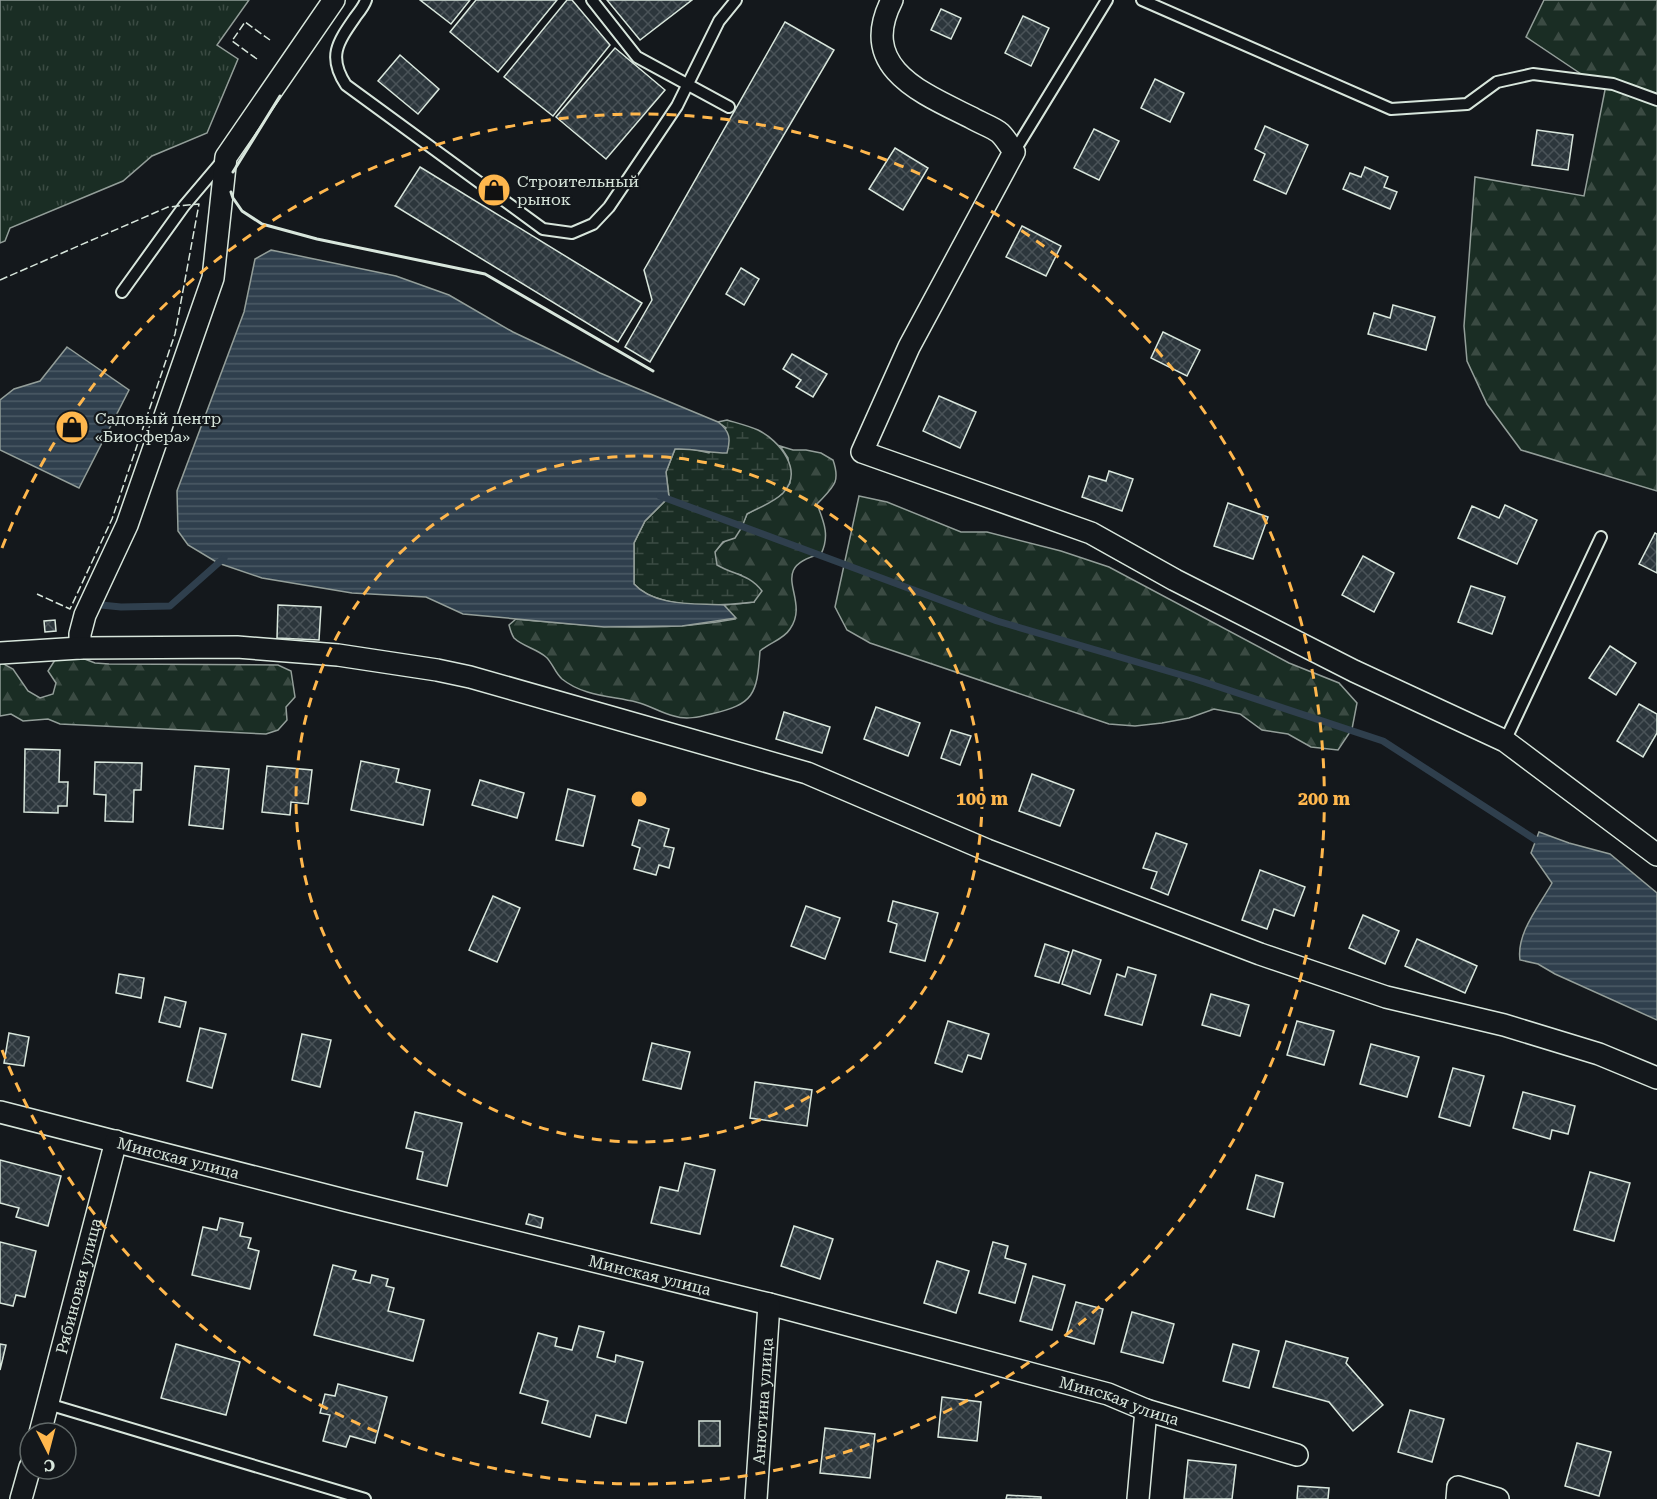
<svg xmlns="http://www.w3.org/2000/svg" width="1657" height="1499" font-family="'Roboto Serif',serif">
  <defs>
    <pattern id="grass-tufts" width="24" height="20" patternUnits="userSpaceOnUse" patternTransform="scale(1.5)"><rect width="24" height="20" fill="#1a2d24"/><path d="M3 7l-1-3M5 7V3M7 7l1-3M15 17l-1-3M17 17v-4M19 17l1-3" fill="none" stroke="#3b4b43"/></pattern>
    <pattern id="forest-firs" width="22" height="20" patternUnits="userSpaceOnUse" patternTransform="scale(1.5)"><rect width="22" height="20" fill="#1a2d24"/><path d="M5 1l3.5 6h-7zM16 11l3.5 6h-7z" fill="#3b4b43"/></pattern>
    <pattern id="wetland-marsh" width="20" height="14" patternUnits="userSpaceOnUse" patternTransform="scale(1.5)"><rect width="20" height="14" fill="#1a2d24"/><path d="M1 5h8M5 5V1M11 12h8M15 12V8" fill="none" stroke="#3b4b43"/></pattern>
    <pattern id="water-rules" width="6" height="5" patternUnits="userSpaceOnUse" patternTransform="scale(1.5)"><rect width="6" height="5" fill="#2f3f4d"/><path d="M0 2.5h6" fill="none" stroke="#4c5b66"/></pattern>
    <pattern id="building-cross-hatch" width="8" height="8" patternUnits="userSpaceOnUse" patternTransform="scale(1.5)"><rect width="8" height="8" fill="#2c363c"/><path d="M0 0l8 8M0 8l8-8" fill="none" stroke="#4a5358"/></pattern>
  </defs>
  <rect width="100%" height="100%" fill="#14181c"/>
  <path fill="url(#grass-tufts)" stroke="#939e99" stroke-width="1.5" d="M0,0H249L217,45L238,59L207,133L152,156L123,181L10,228L5,241L0,243Z"/>
  <g fill="url(#forest-firs)" stroke="#939e99" stroke-width="1.5">
    <path d="M1544,0H1657V491L1521,450L1487,404L1467,361L1464,326L1475,177L1584,196L1605,90L1526,37Z"/>
    <path d="M780,446L793,450H806L821,453L833,460C841,483 833,487 817,504C824,522 830,536 821,554C764,568 812,598 790,629C783,640 770,642 760,651C757,695 754,704 711,714C699,717 686,720 674,716C661,713 649,705 636,702C611,696 583,696 562,679C555,673 552,662 546,657C537,649 522,646 514,638C512,635 510,629 509,625L516,619C589,626 662,633 735,619L724,605L754,602L741,575L728,572L716,565L715,552C727,535 740,534 747,514L782,494L790,483L788,458Z"/>
    <path d="M859,496L887,502L961,532H987L1061,551L1109,567L1289,663L1339,683L1357,703L1352,729L1338,750L1311,747L1288,734L1262,730L1240,714L1214,709L1189,718L1162,723L1135,726L1109,724L870,643L847,630L835,607Z"/>
    <path d="M82,658L95,663L109,664L278,665L291,671L295,697L286,707L287,720L278,730L266,734L60,724L48,719L23,721L11,714L0,716V662L13,669L28,691L40,698L53,694L56,683L48,671L55,660Z"/>
  </g>
  <path fill="url(#wetland-marsh)" stroke="#939e99" stroke-width="1.5" d="M727,420C737,423 749,426 758,430C780,441 804,471 783,493C773,503 758,508 747,514L742,527L735,538L723,542L715,552L717,565C734,575 749,574 762,591L754,602C720,606 659,611 634,584V543L645,521L669,497L666,472L675,449H692L709,453L726,428L718,422Z"/>
  <g fill="url(#water-rules)" stroke="#939e99" stroke-width="1.5">
    <path d="M271,250L396,276L449,295L513,332L600,373L718,422C730,431 731,439 727,453C709,453 693,448 675,449L666,472L669,497L645,521L634,543V584C655,607 695,603 724,605L736,618L682,626L604,627L463,614L426,597L352,593L262,578L218,563L188,545L178,531L177,491L244,312L255,259Z"/>
    <path d="M67,347L129,390L79,488L0,450V400L14,389L40,381Z"/>
    <path d="M1539,832L1569,843L1610,854L1657,893V1020L1555,974L1538,964L1520,960C1516,933 1540,905 1552,883L1531,853Z"/>
  </g>
  <g fill="none" stroke-linecap="round" stroke-linejoin="round">
    <g stroke="#2f3f4d" stroke-width="7">
      <path d="M660,496L997,621L1195,679L1383,741L1536,840"/>
      <path d="M101,605L121,607L170,606L224,558"/>
    </g>
  </g>
  <g fill="url(#building-cross-hatch)" stroke="#d8e6dc" stroke-width="1.5">
    <path d="M420,0H470L451,24Z"/>
    <path d="M476,0H557L498,72L450,32Z"/>
    <path d="M567,0H572L610,45L553,116L504,77Z"/>
    <path d="M607,0H692L640,40Z"/>
    <path d="M941,9L961,18L951,39L931,30Z"/>
    <path d="M1023,16L1049,28L1031,66L1005,53Z"/>
    <path d="M785,22L834,50L650,362L625,347L652,300L644,270Z"/>
    <path d="M615,48L665,90L606,159L556,117Z"/>
    <path d="M400,55L439,89L418,114L378,81Z"/>
    <path d="M1155,79L1184,93L1170,122L1141,108Z"/>
    <path d="M1265,126L1308,145L1286,194L1254,180L1265,154L1255,149Z"/>
    <path d="M1094,129L1119,141L1099,180L1074,168Z"/>
    <path d="M1537,130L1573,135L1568,170L1532,165Z"/>
    <path d="M895,148L928,168L903,210L869,189Z"/>
    <path d="M420,167L642,303L618,342L395,206Z"/>
    <path d="M1365,167L1388,177L1384,187L1397,192L1390,209L1343,189L1350,173L1361,177Z"/>
    <path d="M1022,226L1061,246L1046,276L1006,257Z"/>
    <path d="M741,268L759,279L744,305L726,294Z"/>
    <path d="M1393,305L1435,317L1426,350L1368,334L1374,313L1390,318Z"/>
    <path d="M1163,332L1200,350L1187,376L1151,358Z"/>
    <path d="M792,354L827,374L813,397L796,387L801,380L783,369Z"/>
    <path d="M939,396L976,412L960,448L923,431Z"/>
    <path d="M1109,471L1133,479L1122,511L1082,497L1089,476L1106,481Z"/>
    <path d="M1228,503L1268,517L1253,559L1214,546Z"/>
    <path d="M1505,505L1537,520L1517,564L1458,538L1472,506L1499,518Z"/>
    <path d="M1655,533L1657,534V573L1639,564Z"/>
    <path d="M1363,556L1394,573L1374,612L1342,595Z"/>
    <path d="M1471,586L1505,597L1492,634L1458,622Z"/>
    <path d="M278,605L321,607L319,640L277,638Z"/>
    <path d="M55,620L56,631L45,632L44,621Z"/>
    <path d="M1610,646L1636,663L1616,695L1589,678Z"/>
    <path d="M1639,704L1657,714V733L1643,757L1617,741Z"/>
    <path d="M876,707L920,723L908,756L864,739Z"/>
    <path d="M784,712L830,727L822,753L776,739Z"/>
    <path d="M951,730L971,736L960,765L941,758Z"/>
    <path d="M25,749L60,750L59,782H68L67,806H58V813L24,812Z"/>
    <path d="M361,761L399,769L396,782L430,790L423,825L351,810Z"/>
    <path d="M95,762L142,763L141,790H134L133,822L105,821L106,795L94,794Z"/>
    <path d="M195,766L229,769L223,829L189,825Z"/>
    <path d="M267,766L312,770L308,804L291,802L290,815L262,812Z"/>
    <path d="M1032,774L1074,790L1060,826L1019,811Z"/>
    <path d="M480,780L524,793L517,818L472,805Z"/>
    <path d="M568,789L595,796L583,846L556,840Z"/>
    <path d="M639,820L669,829L664,846L674,848L669,868L659,865L656,875L634,869L640,848L632,845Z"/>
    <path d="M1156,833L1187,844L1168,895L1151,888L1157,872L1143,868Z"/>
    <path d="M1260,870L1305,887L1294,916L1274,909L1267,929L1242,920Z"/>
    <path d="M493,896L520,908L497,962L469,950Z"/>
    <path d="M893,901L938,913L925,961L890,952L897,924L888,921Z"/>
    <path d="M806,906L840,918L825,959L791,946Z"/>
    <path d="M1363,915L1399,931L1385,964L1349,948Z"/>
    <path d="M1417,939L1477,966L1465,993L1405,966Z"/>
    <path d="M1045,944L1069,952L1059,983L1035,976Z"/>
    <path d="M1073,950L1101,960L1090,994L1062,984Z"/>
    <path d="M1128,967L1156,975L1142,1025L1105,1015L1117,974L1125,977Z"/>
    <path d="M119,974L144,978L141,998L116,993Z"/>
    <path d="M1211,994L1249,1005L1240,1036L1202,1025Z"/>
    <path d="M165,997L186,1002L180,1027L159,1022Z"/>
    <path d="M948,1021L989,1034L981,1059L968,1055L962,1072L935,1063Z"/>
    <path d="M1297,1021L1334,1031L1324,1065L1287,1055Z"/>
    <path d="M200,1028L226,1034L212,1088L187,1081Z"/>
    <path d="M9,1033L29,1037L24,1066L4,1063Z"/>
    <path d="M302,1034L331,1040L320,1087L292,1080Z"/>
    <path d="M652,1043L690,1052L681,1089L643,1080Z"/>
    <path d="M1371,1044L1419,1057L1407,1097L1360,1084Z"/>
    <path d="M1453,1068L1484,1076L1470,1126L1439,1117Z"/>
    <path d="M755,1082L812,1090L807,1126L750,1118Z"/>
    <path d="M1523,1092L1575,1106L1568,1134L1552,1130L1550,1139L1513,1128Z"/>
    <path d="M415,1112L462,1123L447,1186L417,1179L423,1152L406,1148Z"/>
    <path d="M0,1160L61,1176L48,1226L16,1217L19,1208L0,1203Z"/>
    <path d="M685,1163L715,1170L700,1234L651,1223L660,1187L678,1191Z"/>
    <path d="M1590,1172L1630,1183L1614,1241L1574,1230Z"/>
    <path d="M1256,1175L1283,1183L1274,1217L1247,1209Z"/>
    <path d="M529,1214L543,1218L541,1228L526,1224Z"/>
    <path d="M220,1218L243,1223L240,1236L251,1238L248,1248L259,1251L250,1289L192,1275L203,1227L217,1230Z"/>
    <path d="M794,1226L833,1239L820,1279L781,1266Z"/>
    <path d="M0,1242L36,1251L25,1297L16,1295L13,1306L0,1303Z"/>
    <path d="M993,1242L1008,1246L1005,1258L1026,1264L1015,1303L979,1293Z"/>
    <path d="M937,1261L969,1271L956,1313L924,1303Z"/>
    <path d="M333,1265L356,1271L353,1279L370,1283L372,1275L388,1279L386,1286L394,1288L388,1311L424,1320L413,1361L314,1335Z"/>
    <path d="M1033,1276L1065,1285L1052,1330L1020,1321Z"/>
    <path d="M1076,1302L1103,1309L1094,1344L1066,1336Z"/>
    <path d="M1132,1312L1174,1324L1163,1363L1121,1352Z"/>
    <path d="M579,1326L604,1332L597,1357L615,1362L616,1355L643,1362L626,1423L596,1415L590,1437L542,1423L548,1401L520,1393L538,1333L557,1338L555,1346L572,1350Z"/>
    <path d="M1286,1341L1348,1358L1346,1363L1383,1405L1353,1431L1329,1402L1273,1387Z"/>
    <path d="M0,1344L6,1345L0,1370Z"/>
    <path d="M176,1344L240,1362L226,1415L161,1398Z"/>
    <path d="M1233,1344L1259,1351L1249,1388L1223,1381Z"/>
    <path d="M338,1384L387,1397L375,1443L350,1436L346,1447L323,1441L330,1415L320,1413L325,1394L335,1396Z"/>
    <path d="M942,1397L981,1402L977,1441L938,1437Z"/>
    <path d="M1410,1410L1444,1419L1432,1462L1398,1452Z"/>
    <rect x="699" y="1421" width="21" height="25"/>
    <path d="M825,1428L875,1434L870,1478L820,1473Z"/>
    <path d="M1577,1443L1611,1452L1599,1496L1565,1486Z"/>
    <path d="M1188,1460L1236,1465L1232,1499H1184Z"/>
    <path d="M1298,1486L1329,1488L1328,1499H1297Z"/>
    <path d="M1007,1495L1041,1497V1499H1006Z"/>
  </g>
  <g fill="none" stroke-linecap="round" stroke-linejoin="round">
    <defs>
      <g id="service">
        <path d="M366,0C364,6 360,11 356,16C338,42 327,56 346,85L543,229L572,233L593,224L609,207L677,106L719,21L736,0"/>
        <path d="M592,0L637,57L729,107"/>
        <path d="M1142,0L1391,109L1467,104L1497,82L1533,74L1613,84L1657,100"/>
        <path d="M1014,152L1107,0"/>
        <path d="M122,292L184,206L223,160"/>
        <path d="M1505,741L1601,537"/>
        <path d="M48,1404L365,1499"/>
      </g>
      <g id="minor">
        <path d="M892,0C857,68 922,93 972,118C980,123 993,127 1000,133C1006,139 1010,146 1014,152L909,347L862,452L1091,533L1175,580L1354,671L1505,741L1657,855"/>
        <path d="M80,648V634L85,615L127,525L213,278L226,157L334,0"/>
        <path d="M0,653L80,648L237,647L338,655L437,670L470,677L807,773L987,850L1260,954L1386,997L1504,1025L1599,1054L1657,1078"/>
        <path id="s1" d="M0,1112L348,1201L769,1304L1108,1394L1146,1410L1297,1455"/>
        <path id="s2" d="M40,1433L116,1141"/>
        <path d="M21,1499L30,1467"/>
        <path id="s3" d="M756,1499L769,1304"/>
        <path d="M1138,1499L1146,1410"/>
        <path d="M1457,1499L1458,1487L1498,1499"/>
      </g>
    </defs>
    <use href="#service" stroke="#d8e6dc" stroke-width="14"/>
    <use href="#minor" stroke="#d8e6dc" stroke-width="24"/>
    <use href="#service" stroke="#14181c" stroke-width="10"/>
    <use href="#minor" stroke="#14181c" stroke-width="21"/>
    <g stroke="#d8e6dc" stroke-width="1.5" stroke-dasharray="8 3" stroke-linecap="butt">
      <path d="M257,59L232,41L245,22L270,40"/>
      <path d="M0,280L168,207L199,204L175,334L112,519L70,609L37,594"/>
    </g>
    <g stroke="#d8e6dc" stroke-width="3">
      <path d="M233,172L280,96"/>
      <path d="M231,192L233,198L242,211L262,224L317,239L485,274L653,371"/>
    </g>
  </g>
  <g fill="none" stroke="#ffb74d" stroke-width="3" stroke-dasharray="10 8">
    <circle cx="639" cy="799" r="343"/>
    <path d="M2 548A685 685 0 1 1 2 1050"/>
  </g>
  <defs>
    <symbol id="shop-disc" viewBox="-11 -11 22 22"><circle r="9.5" fill="#ffb74d" stroke="#14181c"/><path d="M-5-2.5h2.3a2.7 3.5 0 0 1 5.4 0H5L5.5 6h-11ZM-1.5-2.5h3a1.5 2.3 0 0 0-3 0Z" fill="#111"/></symbol>
  </defs>
  <g fill-rule="evenodd">
    <use href="#shop-disc" x="475" y="171" width="38" height="38"/>
    <use href="#shop-disc" x="53" y="408" width="38" height="38"/>
  </g>
  <g text-anchor="middle" dominant-baseline="central" stroke-width="4.5" stroke-linejoin="round" paint-order="stroke">
    <g font-size="16" fill="#d8e6dc" stroke="#14181c" text-anchor="start">
      <text x="517" y="181">Строительный<tspan x="517" dy="18">рынок</tspan></text>
      <text x="95" y="418">Садовый центр<tspan x="95" dy="18">«Биосфера»</tspan></text>
    </g>
    <g font-size="16" fill="#d8e6dc" stroke="#14181c">
      <text stroke="none"><textPath href="#s1" startOffset="184">Минская улица</textPath></text>
      <text stroke="none"><textPath href="#s1" startOffset="670">Минская улица</textPath></text>
      <text stroke="none"><textPath href="#s2" startOffset="152">Рябиновая улица</textPath></text>
      <text stroke="none"><textPath href="#s3" startOffset="98">Анютина улица</textPath></text>
      <text stroke="none"><textPath href="#s1" startOffset="1156">Минская улица</textPath></text>
    </g>
  </g>
  <circle cx="639" cy="799" r="9" fill="#ffb74d" stroke="#14181c" stroke-width="3"/>
  <g font-size="18" text-anchor="middle" font-weight="bold" fill="#ffb74d" stroke="#14181c" stroke-width="4.5" stroke-linejoin="round" paint-order="stroke">
    <text x="982" y="805">100 m</text>
    <text x="1324" y="805">200 m</text>
  </g>
  <g transform="translate(48 1451) rotate(174)"><circle r="28" fill="#14181c" stroke="#626a69" stroke-width="1.5"/>
  <path d="M0-4.5L10 22L0 15L-10 22Z" fill="#ffb74d"/>
  <text y="-9" font-size="16" font-weight="bold" text-anchor="middle" fill="#d8e6dc">С</text>
  </g>
</svg>
